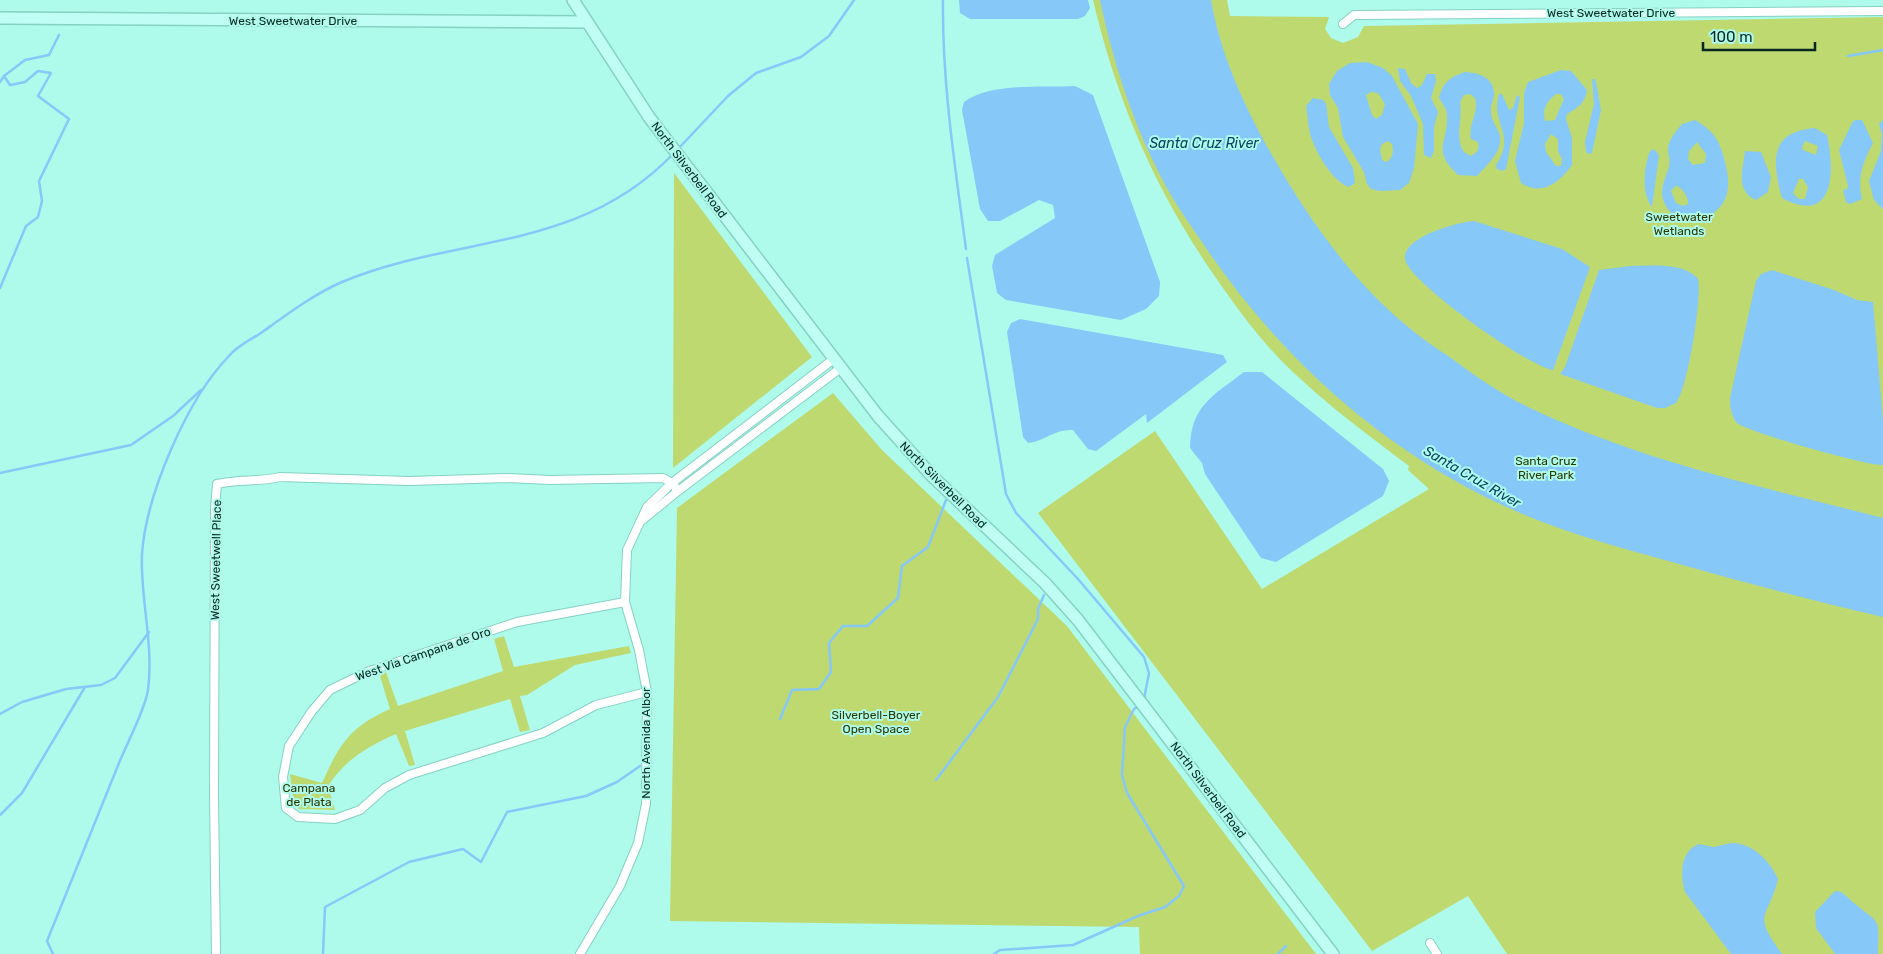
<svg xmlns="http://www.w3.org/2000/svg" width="1883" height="954" font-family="Rubik,sans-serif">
  <rect width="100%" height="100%" fill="#aefbec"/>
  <g fill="#bfd971">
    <path d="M1093,0H1227L1230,16L1329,17L1325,29L1331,38L1343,43L1358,37L1364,26L1883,17V954H1507L1468,896L1372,951L1038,513L1155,431L1262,589L1429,489L1408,470L1409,466C1369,436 1330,407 1294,373C1269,350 1247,322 1228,295C1161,203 1119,110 1093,0Z"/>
    <path d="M674,173L812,357L673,468Z"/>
    <path d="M833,393L882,450L1067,626L1316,954H1140L1139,927L670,921L677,508Z"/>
    <path d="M504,636L514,667L629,646L631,653L575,665L527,695L520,696L530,730L520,732L510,699L405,731L415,765L409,766L396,734C368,746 345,760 328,786L335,810L299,809L294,804L290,774L322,783C340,743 350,727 390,709L380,676L386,672L398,706L503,671L494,639Z"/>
  </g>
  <g fill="#86c8f8" fill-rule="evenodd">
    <path d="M959,0H1088L1090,8L1085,16L1078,19H970L960,13Z"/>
    <path d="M1100,0H1211C1222,64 1253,124 1286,179C1319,233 1358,286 1407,326C1421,338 1436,348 1451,358C1475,376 1501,394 1528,407C1640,461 1763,487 1883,518V617C1817,602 1751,584 1686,566C1622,548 1558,532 1498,503C1378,446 1278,355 1204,245C1187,220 1169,195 1156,167C1130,115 1112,57 1100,0Z"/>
    <path d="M1367,62L1383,68L1392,76L1418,124L1414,168L1409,183L1400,190L1380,191L1371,189L1367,184L1364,172L1343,137L1338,108L1330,95L1329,84L1337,71L1350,63ZM1371,92L1378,93L1385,104L1382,115L1376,119L1372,115L1366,95ZM1388,141L1392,144C1394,151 1393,159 1386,162L1382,160L1380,149L1382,144Z"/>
    <path d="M1398,68L1405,69L1411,83L1417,88L1422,85L1427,74H1435L1436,81L1431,98L1438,112L1434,127V151L1431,158L1424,155L1423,124L1411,96L1400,81Z"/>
    <path d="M1561,70L1571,71L1587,90C1585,103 1579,107 1567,114L1566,119L1572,138V165C1560,182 1542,197 1521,183L1515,161L1524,123V93L1528,82ZM1556,94H1561L1564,99C1562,103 1557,116 1555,120L1545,121C1542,109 1547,101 1556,94ZM1551,134L1558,139V151L1562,159L1561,166H1556L1546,152L1545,144Z"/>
    <path d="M1465,72C1478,73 1492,76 1494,92C1495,98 1490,105 1491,111C1491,120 1496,125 1499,133C1505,150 1487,165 1477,176L1458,175C1431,149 1448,145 1447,115C1447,109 1442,103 1439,98C1443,82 1450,77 1465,72ZM1470,94L1475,98C1479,113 1468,124 1471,139L1478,142C1480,150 1477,153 1470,156L1463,151C1455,135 1463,118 1460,102L1464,95Z"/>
    <path d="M1592,79H1595L1596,82L1601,110L1592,153L1589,154L1586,152L1585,142L1594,104Z"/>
    <path d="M1075,86L1093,95L1160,282L1159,296L1146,309L1121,320L1006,300L997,293L992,266L995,255L1055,218L1053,205L1039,200L1000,221H988L980,209L962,110L964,102C990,82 1043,88 1075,86Z"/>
    <path d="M1499,94H1502L1509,110L1513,108L1517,95L1520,97L1506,169L1502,171L1497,169L1496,165C1517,135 1490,123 1499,94Z"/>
    <path d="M1313,98L1323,100L1326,103L1329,127L1353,168L1355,183L1349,187C1332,181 1317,154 1311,137C1308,128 1308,116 1306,106Z"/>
    <path d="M1695,120C1714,131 1720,141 1725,162C1728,174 1731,191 1723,203C1709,225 1671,228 1663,199C1660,189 1665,179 1668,170C1671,162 1669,158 1668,151C1667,142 1676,131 1682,124ZM1697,142L1706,154L1705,163L1693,165L1688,159L1689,151ZM1675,186C1682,186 1689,198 1688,204L1683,206L1676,203L1671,191Z"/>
    <path d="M1857,120H1862L1873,143C1863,162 1857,177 1862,199L1850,204L1846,202L1843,190L1847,189L1848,186L1839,150L1853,121Z"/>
    <path d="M1883,120V209L1874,200L1869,181L1881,151L1882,134L1879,124Z"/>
    <path d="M1815,128L1827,135C1835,171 1835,226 1782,198C1772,161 1769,132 1815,128ZM1805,141L1818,146L1816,155L1803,150L1802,147ZM1799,179H1803L1808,187L1805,199H1799L1793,193Z"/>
    <path d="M1654,149L1659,155L1652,207C1641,193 1644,166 1650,151Z"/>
    <path d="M1745,151L1761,152L1771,177L1768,192L1756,200C1735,191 1743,169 1745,151Z"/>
    <path d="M1474,221L1562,249L1590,267L1553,370C1529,367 1407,281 1405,259C1402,237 1458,222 1474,221Z"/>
    <path d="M1630,266C1651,266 1684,262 1698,279C1702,298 1688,388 1676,403L1665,408H1657L1560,374L1565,367L1599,270Z"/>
    <path d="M1772,270L1834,290L1857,300L1873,302L1883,421V465C1868,466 1747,432 1737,423C1731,416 1730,406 1730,398L1756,281L1761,274Z"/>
    <path d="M1020,319L1223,355L1227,362L1147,423L1146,414L1096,451L1088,449L1073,430C1054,429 1045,441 1028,443L1023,437L1007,332L1011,323Z"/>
    <path d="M1244,372H1262L1383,469L1389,481L1383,496L1276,562L1261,558L1205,474L1202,463L1190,448C1191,405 1213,396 1244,372Z"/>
    <path d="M1731,843C1753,843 1769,860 1778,879C1768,920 1751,912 1782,954H1731L1685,892C1680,875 1680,851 1699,844L1714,847Z"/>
    <path d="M1835,891C1844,891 1847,898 1854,903C1881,925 1879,917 1878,954H1835L1816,928L1815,912Z"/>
  </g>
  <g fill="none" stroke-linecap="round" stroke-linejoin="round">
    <g stroke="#86c8f8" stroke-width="2.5">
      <path d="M943,0C942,84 955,166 966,249"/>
      <path d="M1848,56L1883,50"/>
      <path d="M0,82L4,76"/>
      <path d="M678,149L728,96L756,73L801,57L829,36L854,0"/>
      <path d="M967,258L1006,494L1016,513L1078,579L1144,657L1149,673L1144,699"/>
      <path d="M0,288L26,226L38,217L42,201L39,181L69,119L38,96L51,73L38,71L25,82L10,85L4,76L25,60L49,55L59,35"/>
      <path d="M0,473L131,445L173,416L201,390"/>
      <path d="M0,714L22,702L66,689L101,685L115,678L149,632"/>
      <path d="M780,719L792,690L819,689L831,672L829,643L843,626H867L898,598L902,566L928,547L946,500"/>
      <path d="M936,780L998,697L1038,619V609L1044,595"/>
      <path d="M0,815L22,793L85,687"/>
      <path d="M53,954L47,941C71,882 95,823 119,763C127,743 145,710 148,690C154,644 140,598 142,554C146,495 187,399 229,356C237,346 250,340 261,333C286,315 314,294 342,282C457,234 579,253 674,153"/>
      <path d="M323,954L325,907L409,862L463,849L481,862L507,812L586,796L617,782L640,766"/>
      <path d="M994,954L1000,950L1073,945L1138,916L1165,907L1179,896L1184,886L1127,793L1122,775L1125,727L1134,709L1140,705"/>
      <path d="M1278,954L1286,946"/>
    </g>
    <defs>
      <g id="street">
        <path d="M1343,24L1354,15L1883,11"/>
        <path d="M640,522L678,491L842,367"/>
        <path d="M625,602L517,622L367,672L330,690L312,711L289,746L283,777L286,808L298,817L335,819L360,810L385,788L409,775L543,733L596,705L647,692"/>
        <path d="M1430,943L1437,954"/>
        <path d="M216,954L214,794L215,510L217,484C239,479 259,482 280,477L409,481L507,478L549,480L663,478L672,483L678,491"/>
        <path d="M580,954L620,886L638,843L646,804L647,692L639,650L625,602L627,550L647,507L672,483L835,358"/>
      </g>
      <g id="secondary">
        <path d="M573,0L649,117L878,416L933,477L1045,583L1078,620L1333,954"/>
        <path d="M0,18L586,22"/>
      </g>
    </defs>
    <use href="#street" stroke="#85d1c3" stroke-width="10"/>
    <use href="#secondary" stroke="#85d1c3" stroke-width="14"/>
    <use href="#street" stroke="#fff" stroke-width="8"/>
    <use href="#secondary" stroke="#c0fdf4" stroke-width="11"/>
  </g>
  <g text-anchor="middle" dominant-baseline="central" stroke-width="4" stroke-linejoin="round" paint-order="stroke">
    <g font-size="12" fill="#062722" stroke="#aefbec">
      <text x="1611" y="13">West Sweetwater Drive</text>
      <text x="293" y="21">West Sweetwater Drive</text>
      <text transform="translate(689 170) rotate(53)">North Silverbell Road</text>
      <text transform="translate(943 485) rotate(45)">North Silverbell Road</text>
      <text transform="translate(216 560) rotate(-89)">West Sweetwell Place</text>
      <text transform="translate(423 654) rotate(-19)">West Via Campana de Oro</text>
      <text transform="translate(646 743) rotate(-90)">North Avenida Albor</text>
      <text transform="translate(1208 790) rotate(53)">North Silverbell Road</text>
    </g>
    <g font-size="12" fill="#2c3700" stroke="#aefbec">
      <text x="1679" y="217">Sweetwater<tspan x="1679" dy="14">Wetlands</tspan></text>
      <text x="1546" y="461">Santa Cruz<tspan x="1546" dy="14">River Park</tspan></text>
      <text x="876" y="715">Silverbell-Boyer<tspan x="876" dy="14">Open Space</tspan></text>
      <text x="309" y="788">Campana<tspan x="309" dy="14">de Plata</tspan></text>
    </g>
    <g font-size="14" font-style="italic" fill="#0c4161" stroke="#aefbec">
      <text x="1204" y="143">Santa Cruz River</text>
      <text transform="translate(1472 477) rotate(30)">Santa Cruz River</text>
    </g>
  </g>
  <path d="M1703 42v8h112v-8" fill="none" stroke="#062722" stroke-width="2.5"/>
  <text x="1710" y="42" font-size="15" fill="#062722" stroke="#aefbec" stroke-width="4" paint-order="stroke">100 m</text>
</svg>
